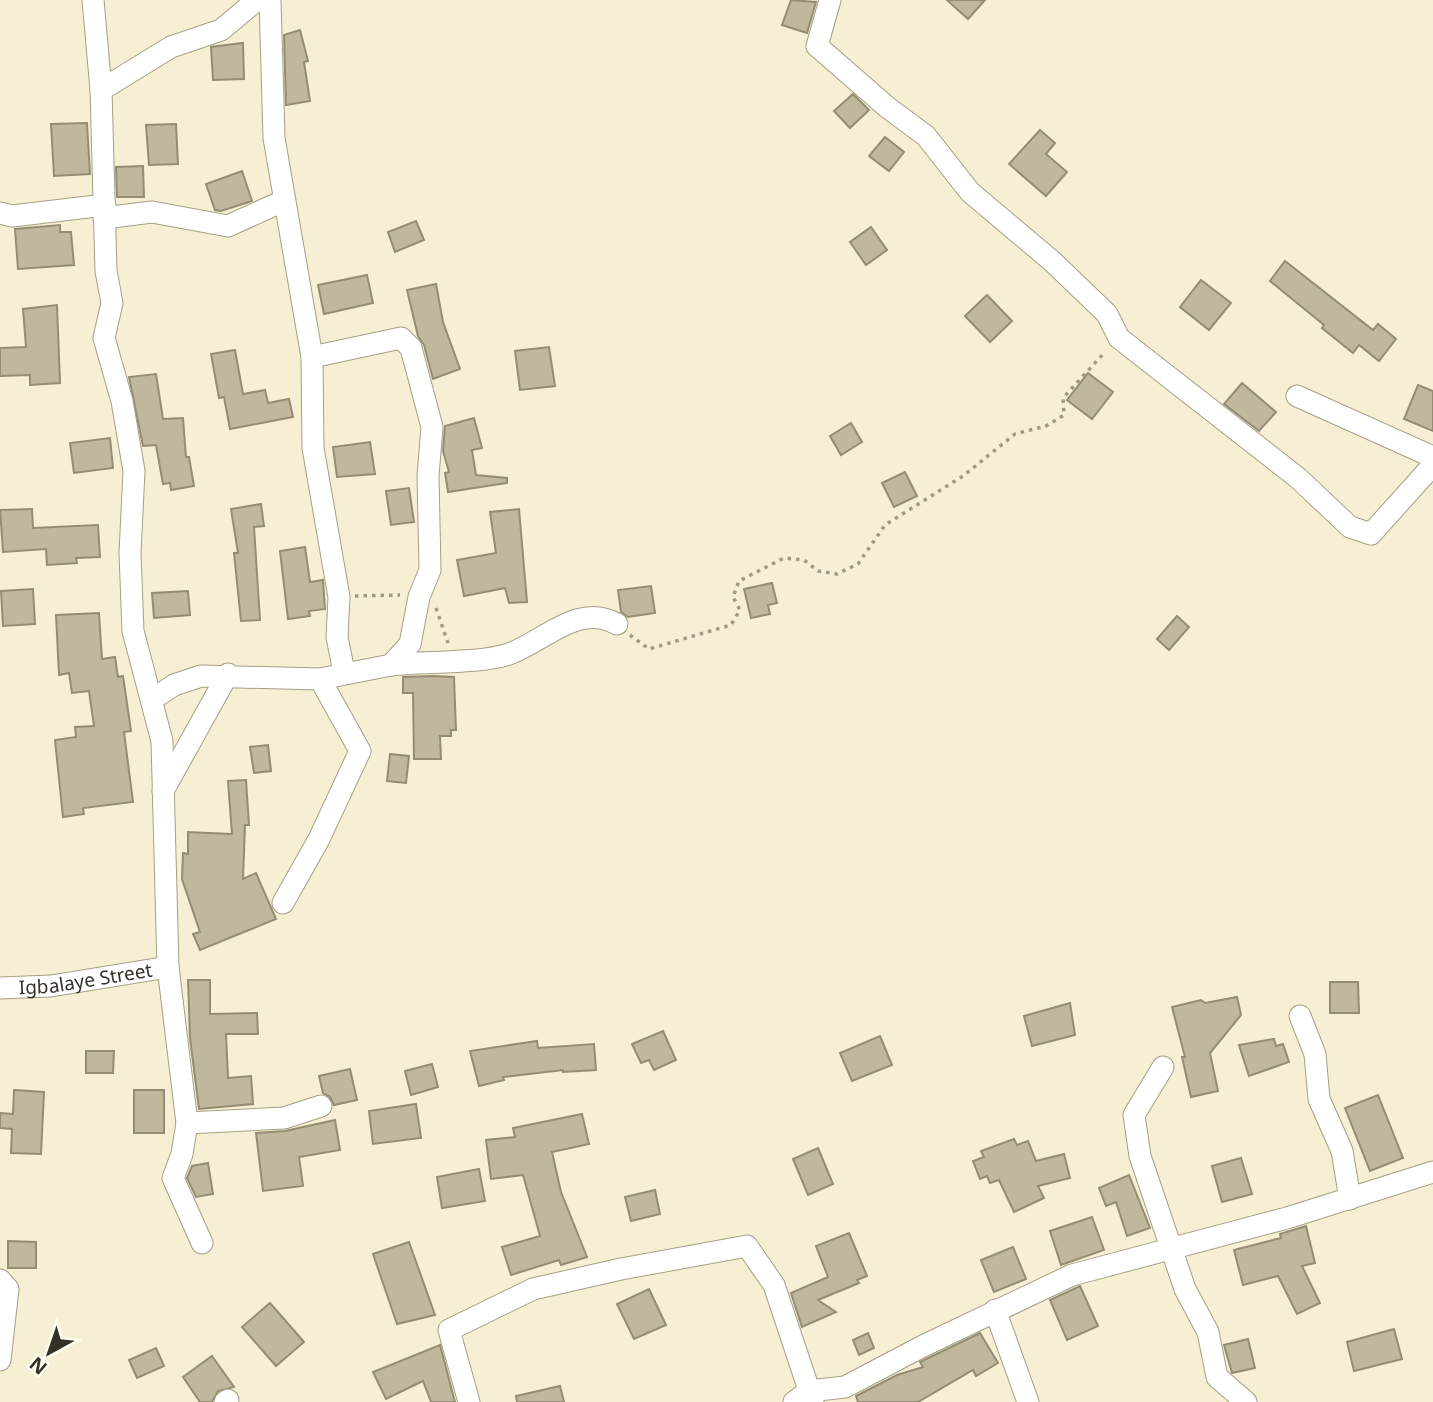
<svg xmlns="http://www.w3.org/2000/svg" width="1433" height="1402" font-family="'Noto Sans',sans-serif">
  <rect width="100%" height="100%" fill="#f6efd3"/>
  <g fill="#bfb89d" stroke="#948d73" stroke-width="2">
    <path d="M791,0L816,2L807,33L782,25Z"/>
    <path d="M947,0H985L968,19Z"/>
    <path d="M300,30L308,61L304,62L310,101L286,105L284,35Z"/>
    <path d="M243,43L244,79L213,80L211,47Z"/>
    <path d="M853,94L869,110L850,128L834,111Z"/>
    <path d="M87,123L90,174L54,176L51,124Z"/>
    <path d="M176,124L178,164L149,165L146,125Z"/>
    <path d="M1040,130L1055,143L1046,154L1067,172L1046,196L1009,164Z"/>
    <path d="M885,137L904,152L889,171L869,156Z"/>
    <path d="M143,166L144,197H117L116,167Z"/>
    <path d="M242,171L252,201L221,211L215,210L206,184Z"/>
    <path d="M416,221L424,240L395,252L388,232Z"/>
    <path d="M60,225V232H71L74,265L18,269L15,229Z"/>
    <path d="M871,227L887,250L866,265L850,242Z"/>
    <path d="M1285,261L1373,330L1378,324L1396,339L1379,361L1359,345L1353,353L1322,328L1324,325L1270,281Z"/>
    <path d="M367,275L373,303L324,314L318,285Z"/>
    <path d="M1201,280L1231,303L1209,330L1180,307Z"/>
    <path d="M436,284L443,322L460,369L433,379L424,345L418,336L407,290Z"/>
    <path d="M987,295L1012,321L990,342L965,316Z"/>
    <path d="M57,305L60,383L30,385V375L0,376V348L26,347L23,309Z"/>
    <path d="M549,347L555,386L520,390L515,351Z"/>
    <path d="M235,350L243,394L265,390L268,403L289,399L293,417L230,429L224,397L219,398L211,354Z"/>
    <path d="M1088,373L1113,392L1092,419L1067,400Z"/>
    <path d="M156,374L163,419L183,418L186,457H189L194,486L171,490L170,483L163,484L156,445L143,446L129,377Z"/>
    <path d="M1242,383L1276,412L1259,431L1224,404Z"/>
    <path d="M1418,385L1433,391V431L1404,419Z"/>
    <path d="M474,418L482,448L472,450L476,475L507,478V483L448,492L445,473L449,472L443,451L445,426Z"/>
    <path d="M851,423L862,442L841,455L830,436Z"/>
    <path d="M110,438L113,468L74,473L70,443Z"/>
    <path d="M370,442L375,474L337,477L333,447Z"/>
    <path d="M905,472L917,496L894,507L882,483Z"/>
    <path d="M409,488L414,522L391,525L386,491Z"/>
    <path d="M261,504L264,526L254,527L260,620L241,621L234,553H238L231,509Z"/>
    <path d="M32,509L33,528L98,525L100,557L76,558L77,563L47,565L46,549L3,552L0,510Z"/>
    <path d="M519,509L527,602L509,603L505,588L464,596L457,560L496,553L490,512Z"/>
    <path d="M305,547L310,582L323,580L325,609L309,611L310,616L288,619L280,551Z"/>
    <path d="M772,583L777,603L768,605L770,614L751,618L744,589Z"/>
    <path d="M651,586L655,613L628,617L621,612L618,590Z"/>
    <path d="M33,589L35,624L3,626L1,591Z"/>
    <path d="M188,591L190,615L154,618L152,593Z"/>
    <path d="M99,613L102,659L115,657L118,677L123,676L131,731L124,732L133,802L83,808L84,814L63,817L55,740L76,737L75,727L94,726L89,691L72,693L69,673L59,675L56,615Z"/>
    <path d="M1177,616L1189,627L1169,650L1157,639Z"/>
    <path d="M433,676L454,677L456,730H451V736H440L441,759H414L413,693H403V677Z"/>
    <path d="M268,745L271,771L254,773L250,747Z"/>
    <path d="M390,754L409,756L406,783L387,781Z"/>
    <path d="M246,780L249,825H245L243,879L256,873L276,919L200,950L193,934L200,932L182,879L183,853L188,854V832L232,834L228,781Z"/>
    <path d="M188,980H210V1014L257,1013L258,1034H226L228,1078L251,1076L253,1104L199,1109L190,1038Z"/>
    <path d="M1330,982H1358L1359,1013H1330Z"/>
    <path d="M1237,997L1241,1015L1210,1053L1218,1091L1191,1097L1182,1057H1185L1172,1007L1201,1000L1205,1003Z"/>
    <path d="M1070,1003L1075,1035L1032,1046L1024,1016Z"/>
    <path d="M663,1031L676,1060L654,1070L649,1060L641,1063L632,1044Z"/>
    <path d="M880,1036L892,1065L852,1081L840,1053Z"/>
    <path d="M1274,1039L1276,1046L1283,1044L1289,1062L1249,1076L1239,1045Z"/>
    <path d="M537,1041L538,1048L594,1044L596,1070L563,1072V1070L503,1077L504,1080L479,1086L470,1051Z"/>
    <path d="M86,1051H114L113,1073H86Z"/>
    <path d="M432,1064L438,1087L411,1095L405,1071Z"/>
    <path d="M350,1069L357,1100L334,1105L330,1097L323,1093L319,1076Z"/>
    <path d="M14,1090L44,1092L41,1154L11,1153L12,1129L0,1128V1113L13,1114Z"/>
    <rect x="134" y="1090" width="30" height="43"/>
    <path d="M1378,1095L1403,1158L1370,1171L1345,1108Z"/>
    <path d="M416,1104L421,1138L373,1144L369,1111Z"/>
    <path d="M582,1114L589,1144L552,1152L561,1192L587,1257L561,1265L559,1260L511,1275L502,1247L540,1236L523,1175L491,1179L486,1140L515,1137L513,1128Z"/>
    <path d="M335,1120L340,1150L299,1157L303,1186L263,1191L256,1133L285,1131Z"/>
    <path d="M1014,1139L1017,1145L1028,1141L1036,1161L1064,1154L1070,1178L1038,1186L1044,1198L1014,1212L999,1180L990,1183L987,1176L980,1179L973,1161L984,1157L981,1151Z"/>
    <path d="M818,1148L833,1184L808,1195L793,1159Z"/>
    <path d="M1241,1158L1252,1194L1222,1202L1212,1166Z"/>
    <path d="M208,1163L213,1194L196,1197L187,1178L192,1166Z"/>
    <path d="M479,1169L485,1201L442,1208L437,1177Z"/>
    <path d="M1129,1175L1150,1228L1127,1236L1116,1202L1106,1206L1099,1188Z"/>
    <path d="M655,1190L660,1214L631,1221L625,1197Z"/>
    <path d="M1092,1217L1104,1250L1061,1265L1050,1231Z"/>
    <path d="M1306,1226L1315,1263L1302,1266L1320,1303L1297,1314L1278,1276L1243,1285L1234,1250L1281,1238L1280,1234Z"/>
    <path d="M849,1233L867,1276L857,1280L859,1283L818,1300L836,1312L802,1327L791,1293L828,1277L816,1246Z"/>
    <path d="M8,1241L36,1242V1268H8Z"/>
    <path d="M409,1242L435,1315L397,1324L373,1254Z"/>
    <path d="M1013,1247L1026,1279L994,1292L981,1260Z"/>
    <path d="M1080,1286L1098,1326L1067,1340L1050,1300Z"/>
    <path d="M649,1289L666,1325L634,1339L617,1304Z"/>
    <path d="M270,1303L304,1342L276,1366L242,1327Z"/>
    <path d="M1394,1329L1402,1359L1354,1371L1347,1342Z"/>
    <path d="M868,1333L874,1348L859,1355L853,1340Z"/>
    <path d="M980,1333L998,1363L976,1376L973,1370L918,1402H858L856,1396L897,1375L923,1367L920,1362Z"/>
    <path d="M1248,1339L1255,1368L1232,1373L1224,1345Z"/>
    <path d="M440,1345L455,1402H431L423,1381L386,1399L373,1372Z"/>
    <path d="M156,1348L164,1366L137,1378L129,1360Z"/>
    <path d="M212,1356L234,1387L218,1391L212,1402H200L183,1377Z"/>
    <path d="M560,1386L564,1402H517L516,1396Z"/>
  </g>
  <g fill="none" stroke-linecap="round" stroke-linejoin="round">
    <defs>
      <g id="street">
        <path d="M93,0L101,90L106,271L112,303L104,338L122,401L134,471L130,553L133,631L162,741L168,967L187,1123L182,1154L173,1178L202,1243"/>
        <path d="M270,0L274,138L312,357L313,448L339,597L337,637L344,672"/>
        <path d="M830,0L817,46L887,107L926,136L970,192L1053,262L1107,314L1119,338L1298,478L1350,527L1371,534L1433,465"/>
        <path d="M101,90L171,47L221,30L257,0"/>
        <path d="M0,213L12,216L105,205"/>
        <path d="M104,218L152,212L228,226L283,201"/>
        <path d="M1297,396L1433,457"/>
        <path d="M391,665C425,661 479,664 509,654C545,641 578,602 617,624"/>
        <path d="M153,699L174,685L201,676L320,679L391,665L410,644L419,597L430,570L428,476L432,427L411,348L401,338L312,357"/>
        <path d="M163,791L228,674"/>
        <path d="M283,903L319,839L360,751L320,679"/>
        <path id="s1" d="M0,988L51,986L168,967"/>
        <path d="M1300,1016L1315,1054L1319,1099L1342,1151L1350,1199"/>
        <path d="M1163,1067L1134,1115L1140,1156L1185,1289L1208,1332L1217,1377L1246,1402"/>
        <path d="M187,1123L284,1118L321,1106"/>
        <path d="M0,1280L8,1289L0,1360"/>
        <path d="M995,1310L1028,1402"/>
        <path d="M225,1402L228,1400"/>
        <path d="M469,1402L449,1330L533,1289L621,1269L747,1246L774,1285L813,1402"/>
        <path d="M794,1402L809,1391L845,1387L923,1346L1072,1275L1287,1218L1433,1172"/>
      </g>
    </defs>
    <use href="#street" stroke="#a59f84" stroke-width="23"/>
    <g stroke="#a09a86" stroke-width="3.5" stroke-dasharray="3.5 5" stroke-linecap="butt">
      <path d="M355,596L400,595"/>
      <path d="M436,608L448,643"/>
      <path d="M630,635L649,649L731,625L740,610L733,597L739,581L784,558L804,560L818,571L837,574L858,564L885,525L963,476L1015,434L1046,426L1064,415L1063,398L1105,352"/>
    </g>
    <use href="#street" stroke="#fff" stroke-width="21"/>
  </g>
  <g text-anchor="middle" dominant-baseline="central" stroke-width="6" stroke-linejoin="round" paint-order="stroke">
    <g font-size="19" fill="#333025" stroke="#fffcf1">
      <text stroke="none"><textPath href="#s1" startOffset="86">Igbalaye Street</textPath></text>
    </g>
  </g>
  <g transform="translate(49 1353) rotate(220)" stroke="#fffcf1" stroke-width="5" paint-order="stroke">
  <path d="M0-5L12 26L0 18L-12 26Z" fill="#333025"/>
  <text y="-10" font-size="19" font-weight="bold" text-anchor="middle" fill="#333025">N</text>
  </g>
</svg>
